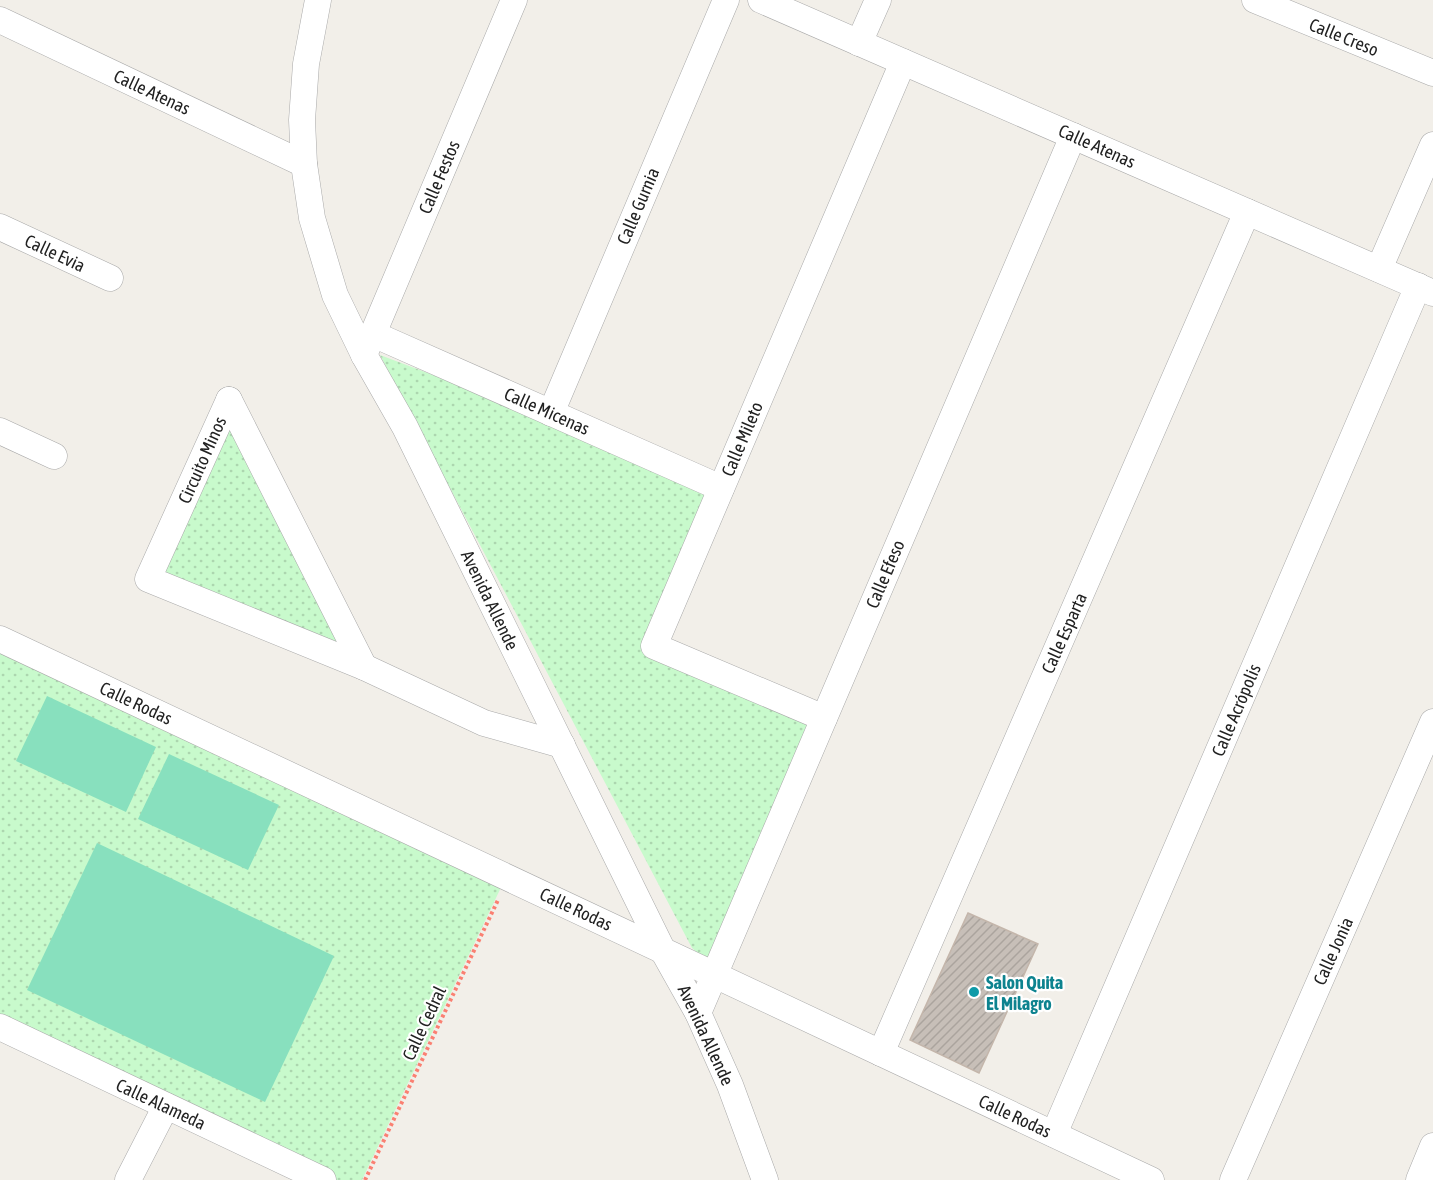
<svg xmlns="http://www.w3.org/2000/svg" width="1433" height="1180" font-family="'Asap Condensed',sans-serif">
  <defs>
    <pattern id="park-dots" width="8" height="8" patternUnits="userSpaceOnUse" patternTransform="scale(1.5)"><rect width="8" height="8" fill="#c8facc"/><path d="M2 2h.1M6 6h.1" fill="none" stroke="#acd6af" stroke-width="1.8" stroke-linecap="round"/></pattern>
    <pattern id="building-hatch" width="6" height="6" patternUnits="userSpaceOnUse" patternTransform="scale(1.5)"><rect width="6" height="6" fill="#c7bfb8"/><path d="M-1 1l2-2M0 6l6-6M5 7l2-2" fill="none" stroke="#aba49e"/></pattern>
  </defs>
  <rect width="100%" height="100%" fill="#f2efe9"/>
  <g fill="url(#park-dots)">
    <path d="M380,355L727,486L659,658L815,727L711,965L692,948Z"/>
    <path d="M228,407L359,662L153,578Z"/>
    <path d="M0,644L505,879L362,1180H327L0,1025Z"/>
  </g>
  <g fill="#88e0be">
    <path d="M47,696L156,747L126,812L16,761Z"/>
    <path d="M169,754L279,805L248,870L138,819Z"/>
    <path d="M97,843L334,956L265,1102L27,990Z"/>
  </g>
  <path fill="url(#building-hatch)" stroke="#c4b6ab" stroke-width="1.5" d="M968,913L1038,944L979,1073L910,1040Z"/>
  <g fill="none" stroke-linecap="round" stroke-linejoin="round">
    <defs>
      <g id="minor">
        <path d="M318,0L306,64L302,120L304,164L312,218L335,295L364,355L405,427L662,949L698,1013L730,1085L765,1180"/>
        <path d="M761,0L1433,293"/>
        <path d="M1255,0L1433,73"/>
        <path d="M0,20L304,164"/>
        <path d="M859,43L878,0"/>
        <path d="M0,227L110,278"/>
        <path d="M1379,269L1433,145"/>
        <path d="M373,334L721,488"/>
        <path d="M364,355L514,0"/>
        <path d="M229,400L148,579L364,667L484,723L562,745"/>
        <path d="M229,400L364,667"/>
        <path d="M551,413L726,0"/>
        <path d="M0,431L54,456"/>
        <path d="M0,639L1151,1180"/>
        <path d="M824,718L654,646L903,62"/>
        <path d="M698,1013L1073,136"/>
        <path d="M0,1027L323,1180"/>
        <path d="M881,1053L1247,212"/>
        <path d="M1054,1134L1418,286"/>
        <path d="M128,1180L166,1106"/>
        <path d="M1233,1180L1433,722"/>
        <path d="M1419,1180L1433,1146"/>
      </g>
    </defs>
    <use href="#minor" stroke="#a9a9a9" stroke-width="27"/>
    <path stroke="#fa8072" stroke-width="4" stroke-dasharray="3 3" stroke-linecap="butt" d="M365,1180L498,900"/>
    <use href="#minor" stroke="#fff" stroke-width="26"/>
  </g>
  <circle fill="#0f9aa8" stroke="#fff" stroke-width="2" cx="974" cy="992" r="6"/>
  <g text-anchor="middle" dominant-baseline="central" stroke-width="4.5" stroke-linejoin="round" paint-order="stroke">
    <g font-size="18" fill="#222" stroke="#fff">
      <text transform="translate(1344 37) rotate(22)">Calle Creso</text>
      <text transform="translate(152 92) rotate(25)">Calle Atenas</text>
      <text transform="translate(1097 146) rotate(24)">Calle Atenas</text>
      <text transform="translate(439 177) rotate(-67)">Calle Festos</text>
      <text transform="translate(638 206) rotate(-67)">Calle Gurnia</text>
      <text transform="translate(55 253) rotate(25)">Calle Evia</text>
      <text transform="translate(547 411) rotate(24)">Calle Micenas</text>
      <text transform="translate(742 439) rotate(-67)">Calle Mileto</text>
      <text transform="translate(202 460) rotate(-66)">Circuito Minos</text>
      <text transform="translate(885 574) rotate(-67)">Calle Efeso</text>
      <text transform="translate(490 600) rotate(64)">Avenida Allende</text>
      <text transform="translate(1064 633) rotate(-66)">Calle Esparta</text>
      <text transform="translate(136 703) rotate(25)">Calle Rodas</text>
      <text transform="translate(1236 710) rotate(-67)">Calle Acrópolis</text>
      <text transform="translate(576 909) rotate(25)">Calle Rodas</text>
      <text transform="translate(1333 951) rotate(-66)">Calle Jonia</text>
      <text transform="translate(424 1023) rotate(-65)">Calle Cedral</text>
      <text transform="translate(706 1035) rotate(65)">Avenida Allende</text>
      <text transform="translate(161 1104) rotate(25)">Calle Alameda</text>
      <text transform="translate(1015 1116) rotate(25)">Calle Rodas</text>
    </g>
    <g font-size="18" font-weight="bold" fill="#0d838f" stroke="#fff" text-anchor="start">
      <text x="986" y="982">Salon Quita<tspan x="986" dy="21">El Milagro</tspan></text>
    </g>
  </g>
</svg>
